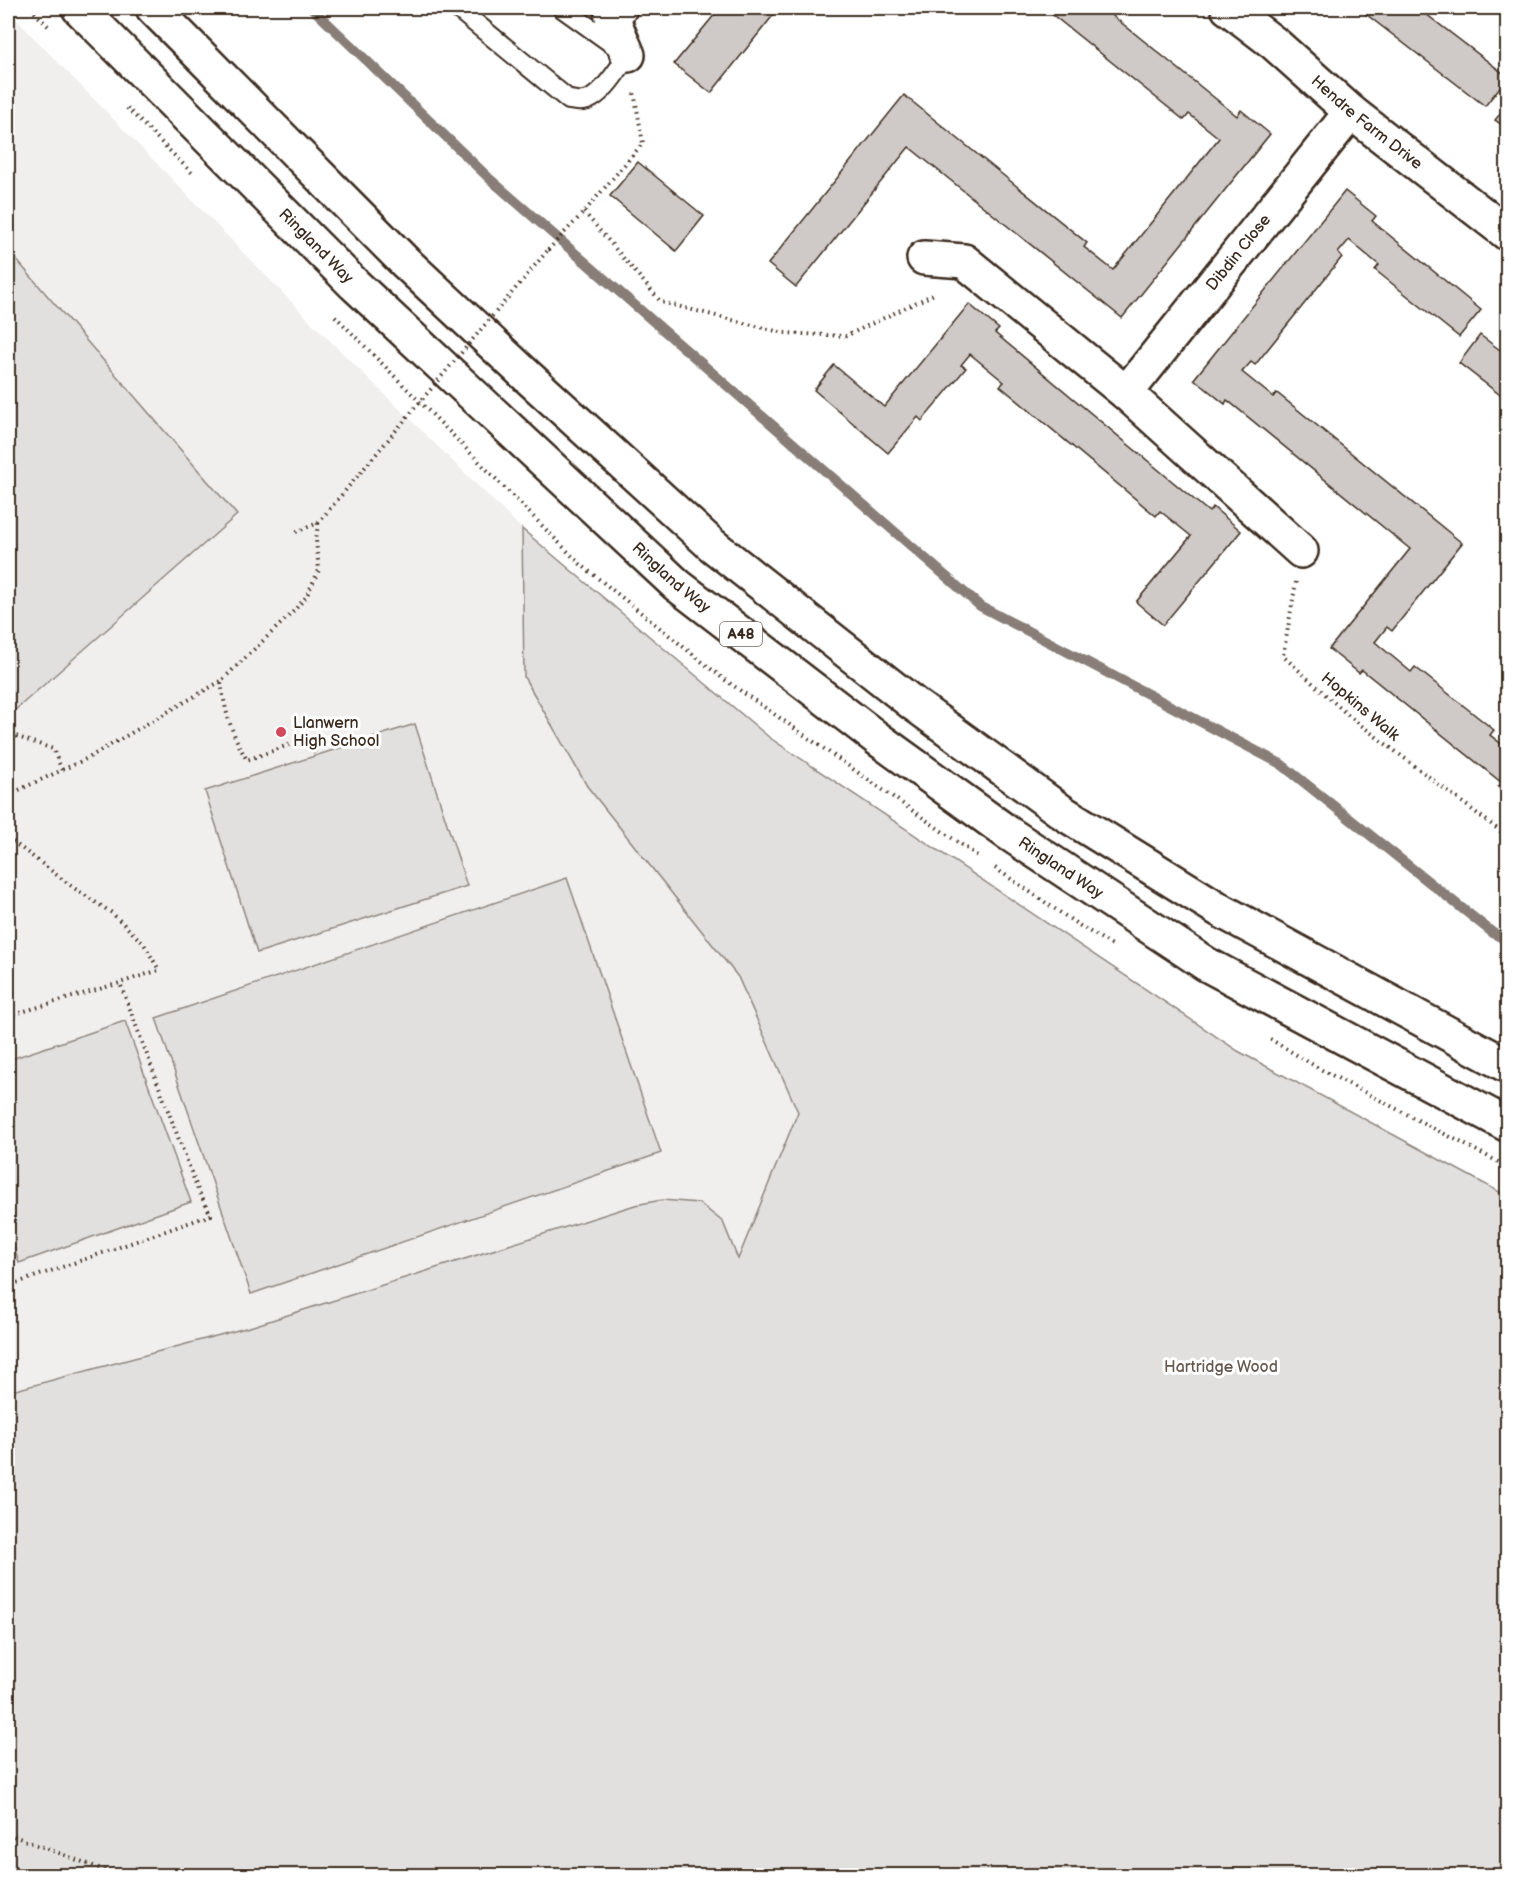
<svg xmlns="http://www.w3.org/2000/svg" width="1515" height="1883" font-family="'Balsamiq Sans',sans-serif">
  <rect width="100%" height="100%" fill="#fff"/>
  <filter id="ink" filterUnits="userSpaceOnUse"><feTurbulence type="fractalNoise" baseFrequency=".0167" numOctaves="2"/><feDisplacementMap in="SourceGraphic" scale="12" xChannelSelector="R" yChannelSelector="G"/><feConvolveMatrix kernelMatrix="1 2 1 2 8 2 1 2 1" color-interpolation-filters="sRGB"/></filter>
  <g filter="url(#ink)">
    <path fill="#f1efee" d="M8,11L312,323L522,529L524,677L587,786L738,977L798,1112L738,1260L723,1222L635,1205L253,1326L8,1392Z"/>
    <g fill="#e2e0de" stroke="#8e857e" stroke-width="1.5">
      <path d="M8,250L237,515L13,712L8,705Z"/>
      <path d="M522,529L770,738L1238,1051L1507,1196V1875H8V1392L253,1326L635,1205L662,1200L699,1203L723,1222L738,1259L798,1112L738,977L587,786L524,677Z"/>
      <path d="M415,724L467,886L257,953L205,791Z"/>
      <path d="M567,878L661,1153L251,1294L156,1018Z"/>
      <path d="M125,1021L191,1202L19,1263L8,1228V1060Z"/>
    </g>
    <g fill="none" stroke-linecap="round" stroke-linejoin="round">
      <path stroke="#887e77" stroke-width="10" d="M312,8L491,180L980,606L1281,764L1493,933L1508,941"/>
    </g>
    <g fill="#cfcac7" stroke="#3b2a1e" stroke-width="1.5">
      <path d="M720,8H779L711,93L674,64Z"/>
      <path d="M1044,8H1103L1237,116L1241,110L1270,134L1122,318L909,147L796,287L768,264L904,95L1087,243L1084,247L1113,270L1219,138L1189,114L1184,120Z"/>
      <path d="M1358,8H1418L1508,77L1485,106Z"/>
      <path d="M1508,104V129L1495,120Z"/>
      <path d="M638,162L704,216L676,251L610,196Z"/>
      <path d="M1345,191L1376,216L1372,221L1481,310L1459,337L1375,270L1379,265L1349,240L1338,253L1342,257L1255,365L1251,362L1242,372L1273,397L1277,393L1462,543L1392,631L1387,627L1375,642L1411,672L1415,667L1494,730L1490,735L1508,749V795L1498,787L1502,783L1362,670L1359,673L1329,649L1410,549L1227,400L1225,404L1194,379Z"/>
      <path d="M969,304L999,329L995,333L1209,512L1213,507L1241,531L1163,625L1136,602L1191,536L1160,511L1156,516L1000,386L1004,382L970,354L961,365L966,368L922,421L918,417L888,453L814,390L834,365L884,407Z"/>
      <path d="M1480,335L1508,356V401L1459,363Z"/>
    </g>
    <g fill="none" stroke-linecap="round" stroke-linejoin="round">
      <defs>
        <path id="service" d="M457,8L569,100C573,100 578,102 583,101C600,100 619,68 628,55L562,8"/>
        <g id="minor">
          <path d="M620,8L612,17L628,55"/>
          <path id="s1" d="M1228,8L1275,44L1351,112L1508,234"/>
          <path d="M924,258L964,261L1126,393L1301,551"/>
          <path id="s2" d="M1126,393L1351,112"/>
        </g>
        <g id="primary">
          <path id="s3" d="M79,8L354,284L677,585L878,739L1008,833L1206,964L1508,1125"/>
          <path d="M153,8L404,261L528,377L712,545L915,705L1065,814L1220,910L1508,1066"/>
        </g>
      </defs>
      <use href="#service" stroke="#3b2a1e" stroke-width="22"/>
      <use href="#minor" stroke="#3b2a1e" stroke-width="38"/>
      <use href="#primary" stroke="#3b2a1e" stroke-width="38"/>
      <g stroke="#3b2a1e" stroke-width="4" stroke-dasharray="1.5 4.5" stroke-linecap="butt">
        <path d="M30,8L51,29"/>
        <path d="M127,108L194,175"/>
        <path d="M584,212L661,302L784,333L846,336L934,294"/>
        <path d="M548,250L584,212L643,143L634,92"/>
        <path d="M335,316L579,563L721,677L979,857"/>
        <path d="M296,532L318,523L316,540L319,570L306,597L291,614L221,681C225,712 231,733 247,760L308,738L316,755"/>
        <path d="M1296,582L1283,656L1349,716L1508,837"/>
        <path d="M8,728L15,736L53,749L62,770"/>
        <path d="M8,795L88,758L221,681"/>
        <path d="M8,838L74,888L112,913L144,944L159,970L120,983"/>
        <path d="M995,868L1077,924L1112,945"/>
        <path d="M8,1016L120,983L198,1190L211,1215L8,1286"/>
        <path d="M1270,1039L1320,1069L1508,1167"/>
        <path d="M8,1834L120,1876"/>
      </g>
      <use href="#service" stroke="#fff" stroke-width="18"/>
      <use href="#minor" stroke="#fff" stroke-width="33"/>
      <use href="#primary" stroke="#fff" stroke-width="33"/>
      <path stroke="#3b2a1e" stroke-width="4" stroke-dasharray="1.5 4.5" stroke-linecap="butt" d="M318,523L548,250"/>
    </g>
  </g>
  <circle fill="#d1495b" stroke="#fff" stroke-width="2" cx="281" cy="732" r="6"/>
  <g text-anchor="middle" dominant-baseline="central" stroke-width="6" stroke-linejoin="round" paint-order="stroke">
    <rect fill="#fff" stroke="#766a62" stroke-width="1.5" x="720" y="622" width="42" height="24" rx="4.5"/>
    <g font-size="15" font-weight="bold" fill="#3b2a1e">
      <text x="741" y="634">A48</text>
    </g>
    <g font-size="16" fill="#3b2a1e" stroke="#fff">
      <text stroke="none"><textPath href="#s1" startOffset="180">Hendre Farm Drive</textPath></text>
      <text stroke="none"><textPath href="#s3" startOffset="336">Ringland Way</textPath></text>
      <text stroke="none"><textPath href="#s2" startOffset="180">Dibdin Close</textPath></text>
      <text stroke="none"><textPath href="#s3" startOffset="822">Ringland Way</textPath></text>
      <text transform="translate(1360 707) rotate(40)">Hopkins Walk</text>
      <text stroke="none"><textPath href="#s3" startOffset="1308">Ringland Way</textPath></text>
    </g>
    <g font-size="16" fill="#3b2a1e" stroke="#fff" text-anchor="start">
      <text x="293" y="723">Llanwern<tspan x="293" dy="18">High School</tspan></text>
    </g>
    <g font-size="16" fill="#65584e" stroke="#fff">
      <text x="1221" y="1367">Hartridge Wood</text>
    </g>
  </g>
  <rect width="1515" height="1883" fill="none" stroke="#fff" stroke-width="30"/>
  <rect x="15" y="15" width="1485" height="1853" fill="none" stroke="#3b2a1e" stroke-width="2" filter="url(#ink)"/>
</svg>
